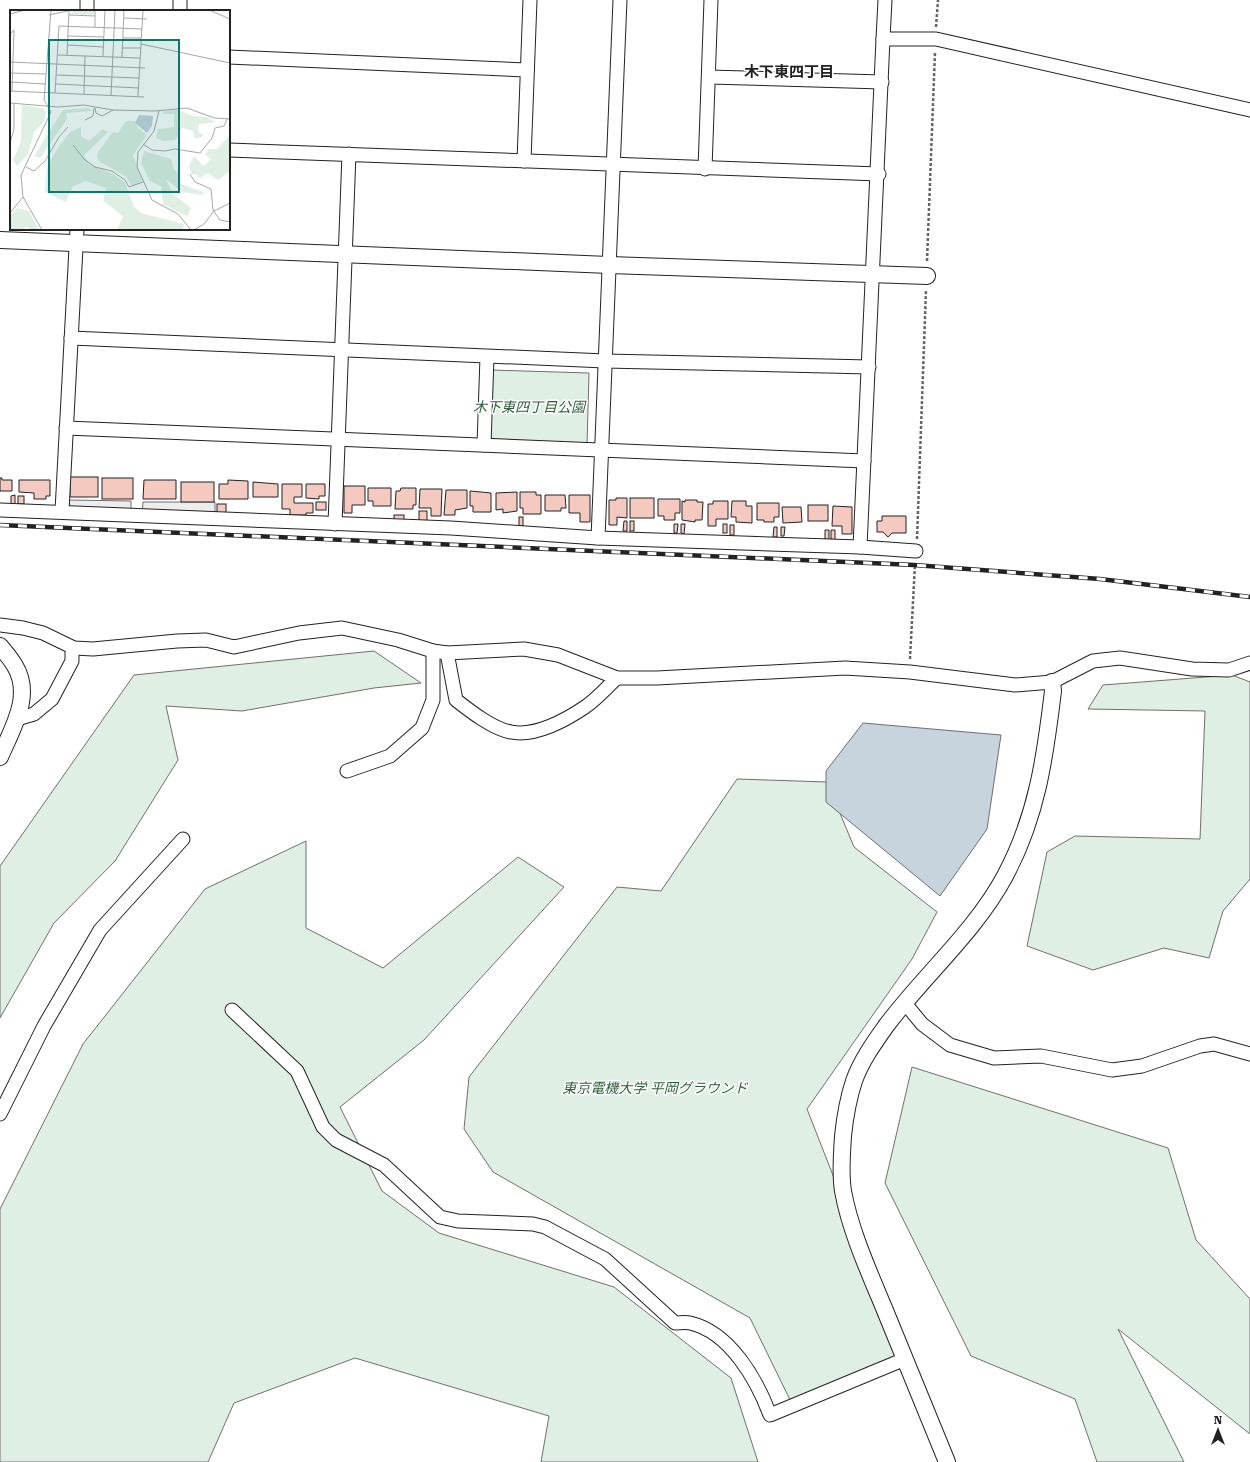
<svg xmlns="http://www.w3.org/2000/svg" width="1250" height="1462" font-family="'Roboto Serif','Noto Sans JP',serif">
  <rect width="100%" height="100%" fill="#fff"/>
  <g fill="#e0efe3" stroke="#6f6f6f">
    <path d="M491,370L589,373L587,445L487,441Z"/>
    <path d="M374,651L421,683L374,688L242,711L166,706L178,760L115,861L54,923L0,1018V866L134,675Z"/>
    <path d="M1232,675L1250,682V879L1223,911L1209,958L1164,948L1093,970L1027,946L1047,852L1075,836L1200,839L1205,711L1088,709L1103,685Z"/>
    <path d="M737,779L827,782L854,847L937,912L912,959L807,1109L905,1359L793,1406L750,1318L493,1172L464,1129L469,1077L617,887L661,891Z"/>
    <path d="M306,841V928L383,968L518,857L564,887L424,1040L340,1107L382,1191L439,1233L614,1287L731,1378L758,1462H541L549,1416L355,1358L234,1403L208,1462H0V1209L83,1044L205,889Z"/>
    <path d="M912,1067L1168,1148L1196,1240L1250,1299V1434L1118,1329L1184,1462H1097L1075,1399L971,1356L885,1183Z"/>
  </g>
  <g fill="#ededed" stroke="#6f6f6f">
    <path d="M69,500L131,501V513L70,508Z"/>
    <path d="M143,502H215V516L142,515Z"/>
  </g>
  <path fill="#c7d3dd" stroke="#6f6f6f" d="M863,723L1001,735L987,829L940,896L826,802V771Z"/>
  <g fill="#f3c9c0" stroke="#222">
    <rect x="70" y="477" width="28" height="20"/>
    <path d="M0,478H2V480H12V491H0Z"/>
    <rect x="102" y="478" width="31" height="21"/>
    <path d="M19,480H50V496H46V499H34V493L19,492Z"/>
    <path d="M144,480H176V499H143Z"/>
    <path d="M228,480L248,481V499H219V484H228Z"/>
    <rect x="181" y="482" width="33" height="20"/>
    <path d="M253,482L278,484V497H253Z"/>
    <path d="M282,484H302V497H294V503H313V513H306V515H290V509H282Z"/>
    <path d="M306,484H325V496H319V499L306,498Z"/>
    <path d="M344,486H365V505H352V513H344Z"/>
    <path d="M368,488H391V506H373V501H368Z"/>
    <path d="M401,488H416V505H413V509H395L396,491H400Z"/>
    <path d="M420,489H442L441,516H431V508H419Z"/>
    <path d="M446,490H467V508L455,510V515H444Z"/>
    <path d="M470,491L491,493V512H473V506H470Z"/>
    <path d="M517,492V511L503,513V509L496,510V493Z"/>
    <path d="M520,492H536V495H541V514H523V508H520Z"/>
    <path d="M15,495V505H11V496Z"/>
    <path d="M545,495H565L566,508H561V511H545Z"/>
    <path d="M569,495H590V522H580V513H569Z"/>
    <rect x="18" y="496" width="6" height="8"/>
    <path d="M616,498H627V518L617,517V525H609V500H616Z"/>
    <rect x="630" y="498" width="24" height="20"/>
    <path d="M658,499H680V513H675V520H664V516H658Z"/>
    <path d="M685,500H697V502H703L702,520H695V522L682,520V501L685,502Z"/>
    <path d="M713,501H728V519H716V526H708V504H713Z"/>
    <path d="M732,501H746V506H752V523L736,522V517H731Z"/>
    <rect x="316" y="502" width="10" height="8"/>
    <path d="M757,503H779V517H774V522H764V520H757Z"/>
    <rect x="217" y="504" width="9" height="9"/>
    <rect x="808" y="505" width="20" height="16"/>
    <path d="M833,506L852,507V534H842V526H832Z"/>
    <path d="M782,507H801L802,522L783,523Z"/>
    <rect x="419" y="511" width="8" height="11"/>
    <rect x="394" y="515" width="10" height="6"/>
    <path d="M882,516H906V533H892L888,537L883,532H877V521H882Z"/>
    <rect x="519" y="517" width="4" height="9"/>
    <path d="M624,521H627V531H623Z"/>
    <rect x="630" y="521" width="4" height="10"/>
    <path d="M674,524H678L677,533H674Z"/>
    <path d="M681,524H685L684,534L681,533Z"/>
    <rect x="723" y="524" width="4" height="9"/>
    <rect x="730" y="525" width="4" height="10"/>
    <path d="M774,527H777V537H773Z"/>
    <path d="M781,527H785L784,536H781Z"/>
    <path d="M825,530H829V540L825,539Z"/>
    <path d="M831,530H835V540L831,539Z"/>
  </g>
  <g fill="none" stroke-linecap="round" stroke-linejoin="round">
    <defs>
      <g id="minor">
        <path d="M885,0L883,39H936L1250,110"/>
        <path d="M87,11V0"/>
        <path d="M180,11V0"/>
        <path d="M229,57L527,70"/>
        <path d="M709,77L882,82"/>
        <path d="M229,150L879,174"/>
        <path d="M524,161L530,0"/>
        <path d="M705,169L711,0"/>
        <path d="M71,338L605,361L869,367"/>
        <path d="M66,428L864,461"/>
        <path d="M484,445L487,357"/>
        <path d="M0,510L451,528L598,538L860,547L916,551"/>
        <path d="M62,511L77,229"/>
        <path d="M335,524L349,154"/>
        <path d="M598,538L620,0"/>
        <path d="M860,547L883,39"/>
        <path d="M0,625L23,628L43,633L74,648L93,649L177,641L206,640L234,647L299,633L342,628L398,640L433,651L447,653L524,649L558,655L617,678H657L845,668L910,672L1015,685L1052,682L1093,661L1120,658L1192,669L1229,670L1250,663"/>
        <path d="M447,653L456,700C470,711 493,729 511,732C535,737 566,720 585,707C597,699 607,687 617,678"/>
        <path d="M17,719L34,714L52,699L72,661V653L74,648"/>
        <path d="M347,771L390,756L422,728L433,700V651"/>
        <path d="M904,1002L922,1024L950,1045L994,1058L1041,1056L1112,1070L1142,1066L1200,1046L1214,1044L1250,1054"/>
        <path d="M232,1010L297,1071L323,1127L336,1140L384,1165L440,1217L458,1221L533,1224L545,1227L605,1259L675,1323C680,1323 686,1322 690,1323C730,1332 757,1380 770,1415L905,1359"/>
        <path d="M0,1114L44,1026L100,930L183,839"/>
      </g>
      <g id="tertiary">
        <path d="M0,240L609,265L927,276"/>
        <path d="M0,646C5,652 11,659 15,666C33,696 12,729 0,757"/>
        <path d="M947,1462C926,1411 905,1359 884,1308C869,1272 850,1230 843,1191C840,1172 842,1154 843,1136C845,1117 848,1099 854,1081C861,1061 874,1043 886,1026C924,975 975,932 1005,876C1037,816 1045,758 1053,691L1052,682"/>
      </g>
    </defs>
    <use href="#minor" stroke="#222" stroke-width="15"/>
    <use href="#tertiary" stroke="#222" stroke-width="18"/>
    <g stroke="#646464" stroke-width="2.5" stroke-dasharray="3 2" stroke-linecap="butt">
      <path d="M936,27L938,0"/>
      <path d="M927,261L935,52"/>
      <path d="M917,539L926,290"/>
      <path d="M910,659L915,564"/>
    </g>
    <use href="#minor" stroke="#fff" stroke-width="13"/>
    <use href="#tertiary" stroke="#fff" stroke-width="16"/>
    <defs>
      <path id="rail" d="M0,525L914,565L1100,579L1250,597"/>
    </defs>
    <use href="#rail" stroke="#222" stroke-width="4.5"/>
    <use href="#rail" stroke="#fff" stroke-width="3" stroke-dasharray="9" stroke-linecap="butt"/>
  </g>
  <g text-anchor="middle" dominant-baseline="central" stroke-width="3" stroke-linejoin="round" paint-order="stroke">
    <g font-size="14" font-style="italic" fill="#2f5e38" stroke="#fff">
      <text x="529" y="407">木下東四丁目公園</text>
      <text x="655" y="1088">東京電機大学 平岡グラウンド</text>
    </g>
    <g font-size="15" font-weight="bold" fill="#222" stroke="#fff">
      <text x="789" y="72">木下東四丁目</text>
    </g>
  </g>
  <g transform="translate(10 10)">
    <rect width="220" height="220" fill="#fff"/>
    <path d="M66,0H84V5L59,4ZM12,95L32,98L36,102L34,112L24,122L18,144L7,156L3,150L11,131ZM78,98L83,101L56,103L57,109L30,148L24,146L53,100ZM167,100L183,106L196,107L206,112L189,114L188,121L194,126L185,129L183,121L172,118L165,130L153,131L146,128L148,119L164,117V104H152L154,101ZM116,111H125L128,118L137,125L123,145L133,171L121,176L117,167L90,152L87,147L88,142L103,122L108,123ZM71,117V126L79,131L93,119L98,122L74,145L79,154L103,164L115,173L124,197L131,203L174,214L173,220H107L113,206L93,191L96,178L76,171L63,176L56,192L35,182L37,158L47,139L60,122ZM220,125V161L208,170L198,163L190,168L187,164L182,165L179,156L184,146L193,156L201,150L195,144L199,139H207ZM134,141L161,149L164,159L169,165V173L193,182V185L172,182L156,169L163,184L181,198L177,206L153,194L151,176L140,171L131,153ZM7,198L19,201L29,220H20L17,216L13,220H0V206Z" fill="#e0efe3"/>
    <path d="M129,105L143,106L142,116L137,123L125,113Z" fill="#c7d3dd"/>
    <path fill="none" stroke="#a7a7a7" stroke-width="1" d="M133,0L131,34L220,53M199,0L220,9M0,4L15,0M39,5L62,0M59,5L85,6M114,8L137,9M85,17V0M0,24L4,20L2,81M58,26L94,27M113,28H131M57,35L94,37M113,38H131M48,45L130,48M57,45L59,1M93,46L95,0M112,47L114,0M0,52L135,58M0,63L36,64M46,65L129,68M0,72L35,74M46,74L129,78M0,81L134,87M45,83L49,16L132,19M74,84L75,46M101,86L105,0M128,86L131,34M0,93L48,97L74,95L103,100L145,101L177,98L204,108L220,109M85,98L86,103L92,106L103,100M149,101L144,121L128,142L127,157L142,190L168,204L181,220M75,110L83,106L84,98M0,133L4,119V94M133,134L142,140L155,141L165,139L190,143L202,128L205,118L214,116L217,109M63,135L74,149L85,157L102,161L115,170L119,177L133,172M16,157L24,161L35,151L49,127L58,117M180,164L185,172L201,179L203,200L210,210L220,212M0,203L13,187M32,220L13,187L11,165L41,102L34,90L41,0M184,220L194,214L204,201L220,193"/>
    <path fill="#0f766e" fill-opacity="0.15" stroke="#0f766e" stroke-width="2" d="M39,30H169V182H39Z"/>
    <rect width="220" height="220" fill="none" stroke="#222" stroke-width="2"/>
  </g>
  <g transform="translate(1218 1430)" stroke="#ffffff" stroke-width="3" paint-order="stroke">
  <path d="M0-3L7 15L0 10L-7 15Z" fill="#222222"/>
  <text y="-6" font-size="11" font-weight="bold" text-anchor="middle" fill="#222222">N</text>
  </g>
</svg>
